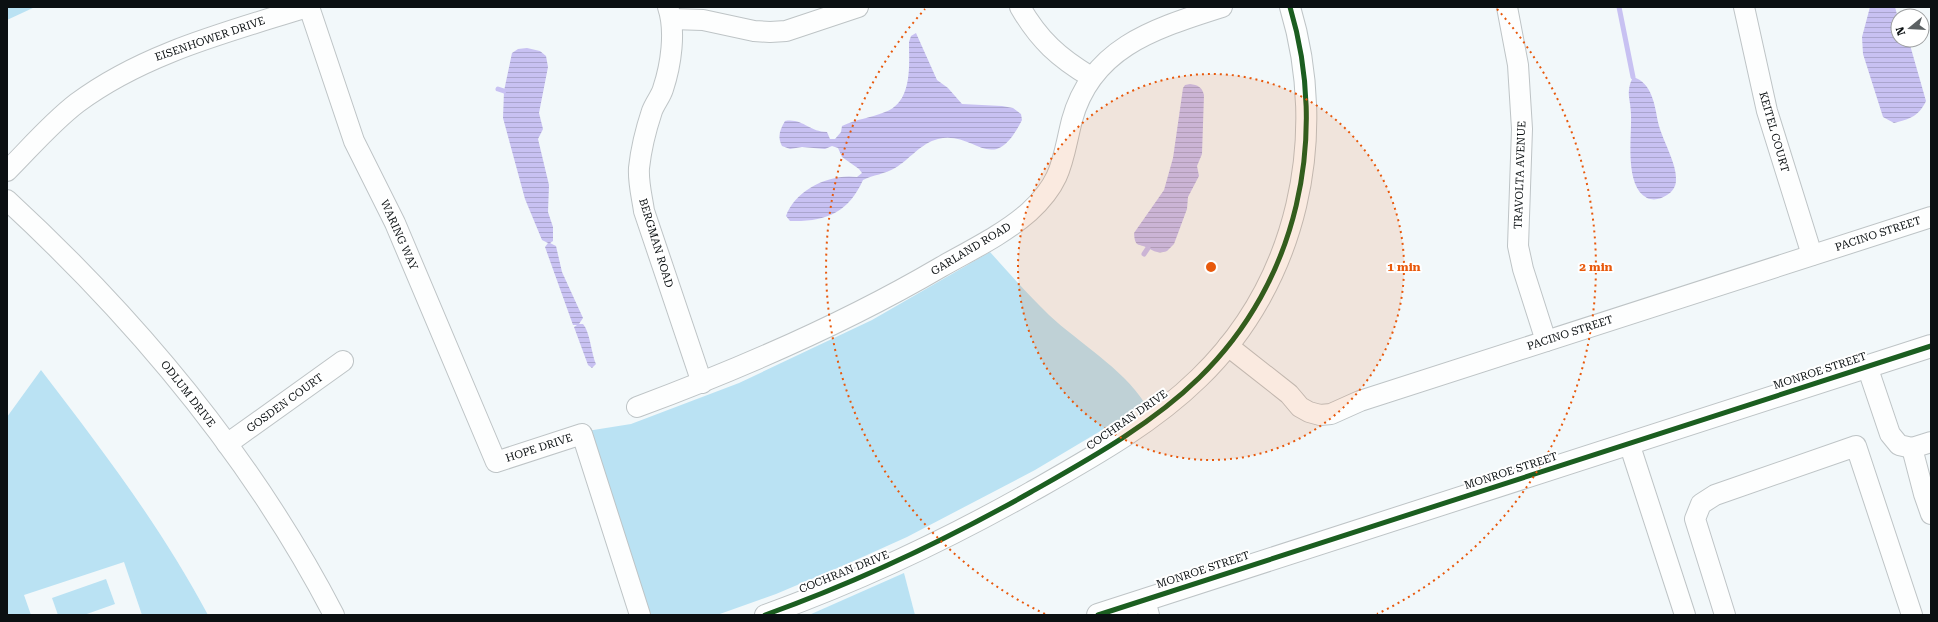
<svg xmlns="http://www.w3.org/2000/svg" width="1938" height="622" font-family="'Roboto Serif',serif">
  <defs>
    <pattern id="water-rules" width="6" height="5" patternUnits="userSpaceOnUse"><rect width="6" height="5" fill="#c8c1f2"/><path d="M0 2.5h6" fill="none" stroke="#aaa5ce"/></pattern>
  </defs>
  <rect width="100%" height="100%" fill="#f2f8fa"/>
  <g fill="#bae2f3">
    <path d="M7,7H35L7,20Z"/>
    <path d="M990,252C1009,273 1028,295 1049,315C1078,342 1123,369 1144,402L1139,408L1035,470L907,537L847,564L776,594L717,615H648L587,431L631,424L739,383L872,320Z"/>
    <path d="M41,370C101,448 161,527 208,615H142L124,562L24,595L31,615H7V417Z"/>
    <path d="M904,573L915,615H809Z"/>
    <path d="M106,579L115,604L84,615H58L52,598Z"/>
  </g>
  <g fill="url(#water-rules)">
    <path d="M1870,7H1895L1898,18V40H1907L1910,45L1926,101C1919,116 1910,119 1894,123L1883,117L1863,54L1862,37Z"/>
    <path d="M916,33L937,80L948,88L962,104L1002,106L1013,108L1021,114L1022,120C992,179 976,130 938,139C921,143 909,160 895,168C885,174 873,175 863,180C848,213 826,222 790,221L786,216C795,190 830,173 857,177L862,173L859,169L842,157L838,148L832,146L825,149L802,147L790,149L782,146C777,136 780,130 785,121C803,118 809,132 827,132L830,139H835L841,132L842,126C856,119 871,118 885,112C913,102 909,65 909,42L911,36Z"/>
    <path d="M527,48L540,51L546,56L548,67L539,113L543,129L538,139L549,185L548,212L553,227V241L550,243L556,246L562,272L583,318L579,324H583C590,332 591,352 596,364L592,368L588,365L574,327L577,325H573L545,247L548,243L542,240L525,199L503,118L504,91L512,53L518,49Z"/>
    <path d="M1633,77C1652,82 1655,106 1658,122C1662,140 1677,163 1676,180C1676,187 1672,192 1667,195C1661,199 1654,201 1647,198C1624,186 1632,137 1631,115C1631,99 1625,93 1633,77Z"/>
    <path d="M1190,84C1198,85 1202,87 1204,95L1202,154L1197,166L1199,176L1188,197L1187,209L1174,244L1167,251C1159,254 1155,252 1148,248C1138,243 1135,248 1134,233L1164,190L1173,158L1183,88L1185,85Z"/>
  </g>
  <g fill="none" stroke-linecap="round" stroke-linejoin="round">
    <g stroke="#c8c1f2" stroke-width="5">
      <path d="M1619,7L1633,77"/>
      <path d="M498,89L504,91"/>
      <path d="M1144,254L1148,248"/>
    </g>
    <defs>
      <g id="minor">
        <path d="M309,7L354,141L395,223L496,462L582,434L640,615"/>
        <path d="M668,7C676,31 671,65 663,89C661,96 655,103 652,111C646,129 641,149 639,168C638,182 642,197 644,211L702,383"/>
        <path d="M1020,7C1039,40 1059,58 1091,77"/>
        <path d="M1507,7L1518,65L1522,129L1518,246L1523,269L1546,341"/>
        <path d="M1744,7L1767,111L1812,255"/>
        <path d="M672,19L703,20L754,31L770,32L786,31L858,7"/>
        <path d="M7,171C30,148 51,123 77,103C144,53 228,32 307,7"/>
        <path d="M7,200C137,320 252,457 334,615"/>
        <path d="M1228,346L1289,394L1300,407L1309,412L1320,415L1331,414L1360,401L1931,217"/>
        <path d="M1867,366L1890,434L1899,445L1912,448"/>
        <path d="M637,407C742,368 844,324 941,267C971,250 1004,234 1029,212C1063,181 1062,160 1072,120C1092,46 1157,28 1222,7"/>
        <path d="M1931,442L1912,448L1924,494L1931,514"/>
        <path d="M1629,443L1685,615"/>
        <path d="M227,444L343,361"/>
        <path d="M1145,600L1149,615"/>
        <path d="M765,615C857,582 946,540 1031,492C1089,459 1151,425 1199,378C1298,282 1329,137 1290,7"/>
        <path d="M1725,615L1695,519L1701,504L1715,495L1856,446L1912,615"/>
      </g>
      <path id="major" d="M1098,615L1931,346"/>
    </defs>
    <use href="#minor" stroke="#bec4c6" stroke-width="22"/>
    <use href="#major" stroke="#bec4c6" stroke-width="24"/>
    <use href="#minor" stroke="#fdfefe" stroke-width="20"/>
    <use href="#major" stroke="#fdfefe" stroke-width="22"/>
    <defs>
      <g id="cycleway">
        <path d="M765,615C857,582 946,540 1031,492C1089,459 1151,425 1199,378C1298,282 1329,137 1290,7"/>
        <path d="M1098,615L1931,346"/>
      </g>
    </defs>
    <use href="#cycleway" stroke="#fff" stroke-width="8"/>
    <use href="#cycleway" stroke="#1b5e20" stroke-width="5"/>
  </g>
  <circle cx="1211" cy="267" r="193" fill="#e8590c" fill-opacity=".12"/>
  <g fill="none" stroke="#e8590c" stroke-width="2" stroke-dasharray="2 4">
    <circle cx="1211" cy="267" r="193"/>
    <path d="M1045 614A385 385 0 0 1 925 9M1497 9A385 385 0 0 1 1377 614"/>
  </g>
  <g text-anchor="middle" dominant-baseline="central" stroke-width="4" stroke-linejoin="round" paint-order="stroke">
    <g font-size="11" fill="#0b1012" stroke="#fff">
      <text transform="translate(210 39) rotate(-19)">EISENHOWER DRIVE</text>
      <text transform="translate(1774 132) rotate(74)">KEITEL COURT</text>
      <text transform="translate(1520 175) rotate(-88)">TRAVOLTA AVENUE</text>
      <text transform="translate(1878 234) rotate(-18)">PACINO STREET</text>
      <text transform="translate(399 235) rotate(66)">WARING WAY</text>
      <text transform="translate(656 243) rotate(73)">BERGMAN ROAD</text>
      <text transform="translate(971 249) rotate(-31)">GARLAND ROAD</text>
      <text transform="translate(1570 333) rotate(-18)">PACINO STREET</text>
      <text transform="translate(1820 371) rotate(-18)">MONROE STREET</text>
      <text transform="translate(188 394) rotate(52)">ODLUM DRIVE</text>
      <text transform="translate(285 403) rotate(-36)">GOSDEN COURT</text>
      <text transform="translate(1127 420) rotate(-35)">COCHRAN DRIVE</text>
      <text transform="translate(539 448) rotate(-18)">HOPE DRIVE</text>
      <text transform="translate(1511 471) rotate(-18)">MONROE STREET</text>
      <text transform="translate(1203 570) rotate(-18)">MONROE STREET</text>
      <text transform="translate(844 572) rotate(-22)">COCHRAN DRIVE</text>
    </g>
  </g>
  <circle cx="1211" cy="267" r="6" fill="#e8590c" stroke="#fff" stroke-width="2"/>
  <g font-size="12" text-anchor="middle" font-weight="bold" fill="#e8590c" stroke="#fff" stroke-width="4" stroke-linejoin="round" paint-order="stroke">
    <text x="1404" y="271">1 min</text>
    <text x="1596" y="271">2 min</text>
  </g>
  <rect width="1938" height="622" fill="none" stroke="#0b1012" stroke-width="16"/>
  <g transform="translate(1910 28) rotate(252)"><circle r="19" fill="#ffffff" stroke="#9d9fa0"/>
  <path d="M0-3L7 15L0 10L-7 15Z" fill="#5c6163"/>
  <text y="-6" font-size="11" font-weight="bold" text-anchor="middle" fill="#0b1012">N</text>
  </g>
</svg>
